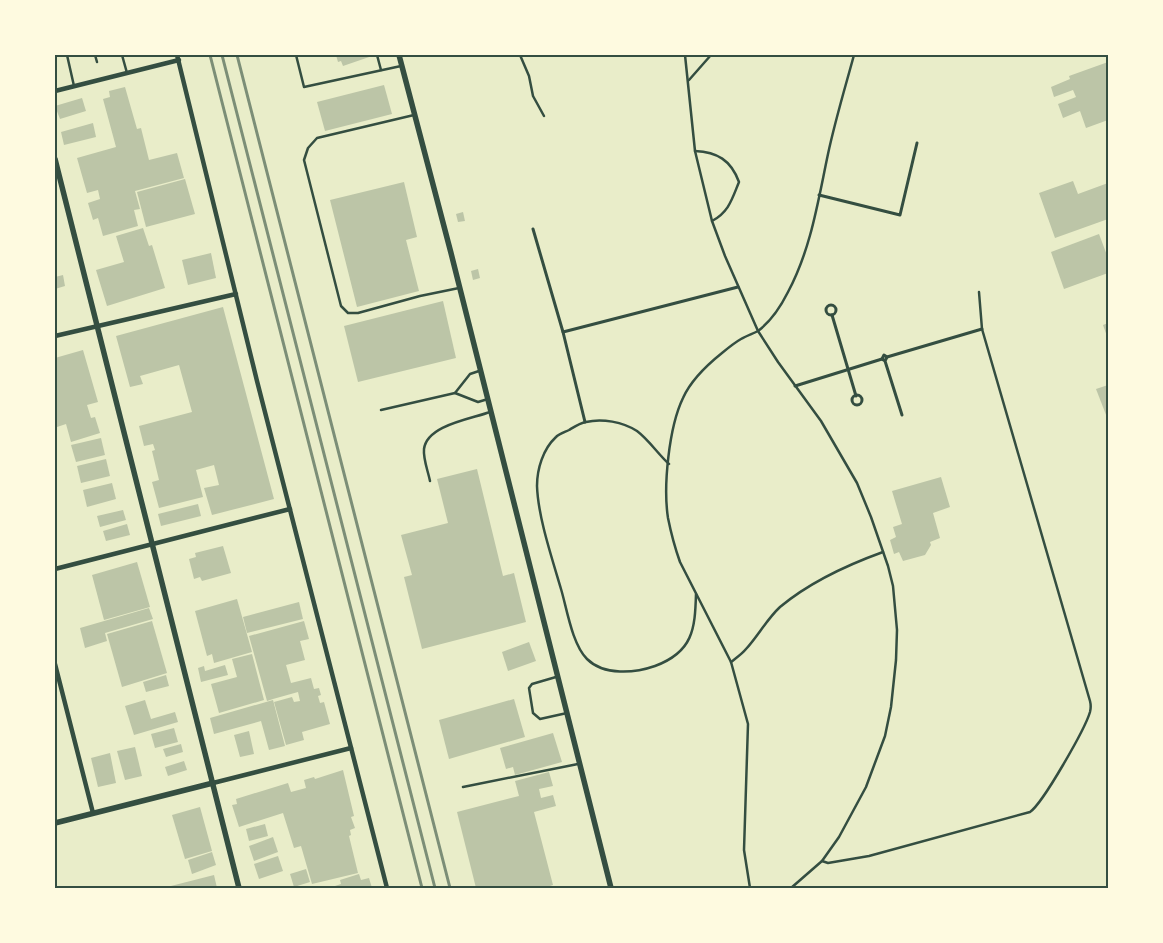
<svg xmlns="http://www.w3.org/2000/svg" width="1163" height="943" font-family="'Sofia Sans Condensed',sans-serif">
  <rect width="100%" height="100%" fill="#e9edc9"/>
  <g fill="#bcc5a7">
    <path d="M336,55H375L343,66L341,61L338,62Z"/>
    <path d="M1108,62V120L1086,128L1080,111L1063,118L1058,104L1076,97L1073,90L1054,97L1051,87L1070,79L1069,76Z"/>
    <path d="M384,85L392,114L325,131L317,102Z"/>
    <path d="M125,87L137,129L141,128L149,160L177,153L184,178L135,191L140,209L134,210L138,226L103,236L98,218L93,220L88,203L100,199L98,190L87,193L77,158L116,147L103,99L110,97L109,91Z"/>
    <path d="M82,98L86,111L60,119L55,106Z"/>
    <path d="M93,123L96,137L64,145L61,132Z"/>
    <path d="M185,179L195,214L146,227L137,192Z"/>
    <path d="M1073,181L1078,194L1108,183V219L1055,238L1039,193Z"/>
    <path d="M404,182L417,237L406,240L419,291L357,307L330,200Z"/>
    <path d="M463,212L465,221L458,222L456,214Z"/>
    <path d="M143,228L149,246L152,245L165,288L107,306L96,270L124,262L116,236Z"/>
    <path d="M1099,234L1108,258V273L1064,289L1051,252Z"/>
    <path d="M211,253L216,278L188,285L182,260Z"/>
    <path d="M478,269L480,278L473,280L471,271Z"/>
    <path d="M63,275L65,286L55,289V277Z"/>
    <path d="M443,301L456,358L358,382L344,326Z"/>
    <path d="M223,307L274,499L212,515L204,488L219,485L214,465L196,470L203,497L159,508L152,482L159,480L152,451L155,450L153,444L144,446L139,426L192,412L179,365L140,376L143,384L130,387L116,336Z"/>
    <path d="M1108,323V339L1103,325Z"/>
    <path d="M83,350L98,402L87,405L91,418L95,417L100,433L71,442L66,424L57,427L55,421V358Z"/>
    <path d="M1108,385V420L1096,389Z"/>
    <path d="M101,438L105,455L76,462L71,445Z"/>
    <path d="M106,459L110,476L81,483L77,466Z"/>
    <path d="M477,469L503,576L514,573L526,622L422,649L404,577L412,575L401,535L448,523L437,479Z"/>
    <path d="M941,477L950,507L933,513L940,538L930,542L931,545L925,555L903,561L899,552L894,554L890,540L896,537L893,527L902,524L892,491Z"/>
    <path d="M112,483L116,499L87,507L83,490Z"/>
    <path d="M198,504L201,516L161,526L158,514Z"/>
    <path d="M123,510L126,520L100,527L97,516Z"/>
    <path d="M127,524L130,535L106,541L103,531Z"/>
    <path d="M223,546L231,573L202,581L200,577L194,579L189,559L196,557L195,553Z"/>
    <path d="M137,562L150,607L104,620L92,575Z"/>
    <path d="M237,599L252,652L214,663L212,654L207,656L195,611Z"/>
    <path d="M299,602L303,619L247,633L243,617Z"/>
    <path d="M149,608L153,619L105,633L107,641L85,648L80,628Z"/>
    <path d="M152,621L167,673L122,687L107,634Z"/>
    <path d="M304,621L309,639L300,641L305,660L286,665L291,683L311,678L314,689L319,688L321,695L318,696L320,703L324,702L330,724L302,732L304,740L286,745L274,702L292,697L294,702L300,701L298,692L273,699L272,698L273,699L267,701L249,636Z"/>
    <path d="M529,642L536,661L508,671L502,652Z"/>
    <path d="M252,654L264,700L219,713L211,684L237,677L232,659Z"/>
    <path d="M225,665L228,675L201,682L198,668L204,666L205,671Z"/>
    <path d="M166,675L169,686L146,692L143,682Z"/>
    <path d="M514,699L525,737L449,759L439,720Z"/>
    <path d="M145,700L151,719L175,712L178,722L134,735L125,706Z"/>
    <path d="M273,700L285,746L269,750L261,721L214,734L210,718Z"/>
    <path d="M174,728L178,742L155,748L151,734Z"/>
    <path d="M249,731L254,754L240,757L234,735Z"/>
    <path d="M553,733L562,762L515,775L513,767L506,769L500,748Z"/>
    <path d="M181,744L183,752L166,757L163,749Z"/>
    <path d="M135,747L142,776L125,780L117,751Z"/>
    <path d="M110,753L116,783L98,787L91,758Z"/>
    <path d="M184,761L187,770L168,776L165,767Z"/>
    <path d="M343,770L354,816L351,817L355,828L350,830L351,835L349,836L358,873L312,884L301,846L294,848L283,813L239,827L232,805L237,804L236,799L288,783L291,792L306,788L304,780L314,777L315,779Z"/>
    <path d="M549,772L553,786L539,789L541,798L553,795L556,806L534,812L553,885L544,888H476L457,812L519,796L515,781Z"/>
    <path d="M200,807L212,851L185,859L172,815Z"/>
    <path d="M265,824L268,836L249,841L246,829Z"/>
    <path d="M273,837L278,852L254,861L249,846Z"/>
    <path d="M212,852L216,865L192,874L188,860Z"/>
    <path d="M278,856L283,871L259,879L254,864Z"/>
    <path d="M306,869L310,882L294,887L290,874Z"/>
    <path d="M359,874L361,880L369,878L372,888H329L341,884L340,880Z"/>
    <path d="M214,875L217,888H167V887Z"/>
  </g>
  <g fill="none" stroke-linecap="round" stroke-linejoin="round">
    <g stroke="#344e41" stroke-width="2.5">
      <path d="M67,55L74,86"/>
      <path d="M95,55L97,62"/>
      <path d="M122,55L127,73"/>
      <path d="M296,55L304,87L401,66"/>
      <path d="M377,55L381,70"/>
      <path d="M520,55L529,76L533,96L544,116"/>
      <path d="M685,55L695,151L712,221L725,256L758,331L778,362L821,421L857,483L871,517L888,566L893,586L897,630L896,660L891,707L885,736L866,787L839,837L822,861L791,888"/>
      <path d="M689,80L711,55"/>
      <path d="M414,115L317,138L308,148L304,160L341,306L348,313H358L420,296L459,288"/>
      <path d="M695,151C717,152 731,160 739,182C732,199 729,212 712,221"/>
      <path d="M479,371L470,374L455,393L478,402L488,399"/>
      <path d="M381,410L455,393"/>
      <path d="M669,464C658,454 649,440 637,431C623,422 602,418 586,422C580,423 574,427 569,430C565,432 559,434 556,437C543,449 537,469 537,486C538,517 552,558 561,589C567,609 572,644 587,659C604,676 635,673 655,666C693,652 695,629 696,594"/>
      <path d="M430,481C428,471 423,459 424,449C427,425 471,419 490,412"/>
      <path d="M731,662C736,658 742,654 746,649C758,636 767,619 780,607C810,582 847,565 883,552"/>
      <path d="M556,677L532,684L529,688L533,713L540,719L567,713"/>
      <path d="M463,787L578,764"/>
      <path d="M822,861L828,863L869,856L1030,812C1043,803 1085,729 1090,712C1091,708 1091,705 1090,701L982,329L979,292"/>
      <path d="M750,888L744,850L748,724L731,662L680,562C675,548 671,533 668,518C663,486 669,427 683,398C691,380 707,365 722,353C728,348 734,343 741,339C746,336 752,334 758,331C770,322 781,306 788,292C811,249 818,201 828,154C835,121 845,88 854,55"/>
    </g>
    <g stroke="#344e41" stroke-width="3">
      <path d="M819,195L900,215L917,143"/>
      <path d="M533,229L563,332L585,422"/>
      <circle cx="831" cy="310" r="5"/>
      <path d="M832,315L856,396"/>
      <path d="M563,332L738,287"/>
      <path d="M887,357L982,329"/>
      <path d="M885,361L882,359L884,355L887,357L885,361L902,415"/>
      <path d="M795,386L882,359"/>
      <circle cx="857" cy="400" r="5"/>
    </g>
    <g stroke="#344e41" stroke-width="4.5">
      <path d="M177,55L257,381L387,888"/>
      <path d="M55,91L179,60"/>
      <path d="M55,336L236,294"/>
      <path d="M55,569L290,509"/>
      <path d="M55,664L93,813"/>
      <path d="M213,783L351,748"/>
    </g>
    <g stroke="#344e41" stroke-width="5.5">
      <path d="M399,55L451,253L611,888"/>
      <path d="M55,159L239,888"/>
      <path d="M55,823L213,783"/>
    </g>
    <g stroke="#7c8e77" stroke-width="3">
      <path d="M210,55L422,888"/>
      <path d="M222,55L435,888"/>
      <path d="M237,55L450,888"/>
    </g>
  </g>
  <rect width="1163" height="943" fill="none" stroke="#fefae0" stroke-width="112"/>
  <rect x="56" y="56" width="1051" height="831" fill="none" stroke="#344e41" stroke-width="2"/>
</svg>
